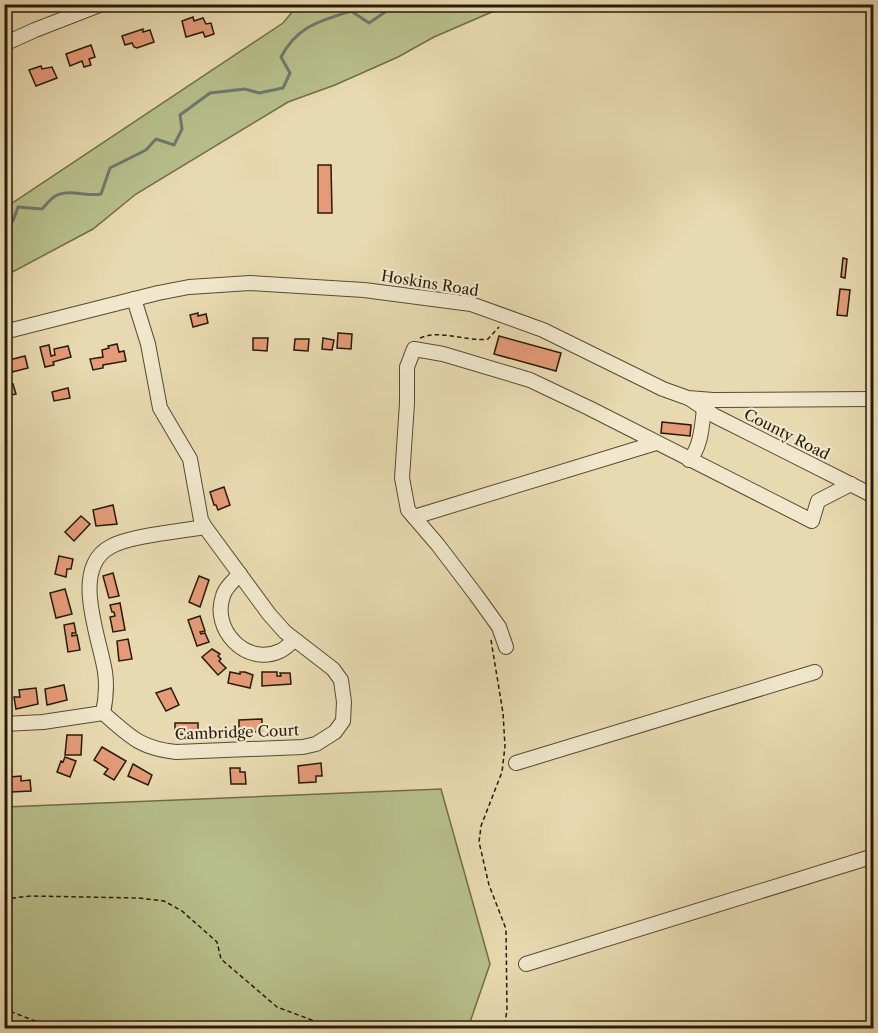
<svg xmlns="http://www.w3.org/2000/svg" width="878" height="1033" font-family="'Libre Caslon Text',serif">
  <rect width="100%" height="100%" fill="#e8dab0"/>
  <filter id="stains"><feTurbulence type="fractalNoise" baseFrequency=".00333" numOctaves="4"/><feColorMatrix values="0 0 0 0 .2 0 0 0 0 .09 0 0 0 0 .02 0 0 0 .5 -.17"/></filter>
  <radialGradient id="worn" r=".72"><stop offset=".6" stop-color="#630" stop-opacity="0"/><stop offset="1" stop-color="#630" stop-opacity=".3"/></radialGradient>
  <g fill="#b7bf8a" stroke="#706d49" stroke-width="1.5">
    <path d="M298,5H508L434,37L398,57L335,85L288,102L136,194L93,229L5,276V208L283,23Z"/>
    <path d="M441,789L490,964L468,1028H5V807Z"/>
  </g>
  <g fill="none" stroke-linecap="round" stroke-linejoin="round">
    <path stroke="#6d7970" stroke-width="3" d="M4,230L13,221L18,207L42,209C46,205 51,198 57,195C70,189 87,197 101,194L110,168L146,150L156,139L174,145L182,129L180,115L210,93L245,89L259,93L283,88L290,73L281,57C297,26 320,21 351,11L369,23L391,8L401,4"/>
  </g>
  <g fill="#e59b78" stroke="#281b08" stroke-width="1.5">
    <path d="M193,17L194,21L203,18L206,24L211,23L214,34L205,37L203,32L186,37L182,21Z"/>
    <path d="M143,29V32L150,30L154,42L137,48L134,47L132,43L125,45L122,36Z"/>
    <path d="M91,45L95,57L89,59L91,65L84,67L82,61L70,66L66,54Z"/>
    <path d="M41,66L42,69L52,67L57,78L36,86L29,70Z"/>
    <path d="M6,89L11,98L8,100L11,105L6,108L4,90Z"/>
    <path d="M318,165H331L332,213H318Z"/>
    <path d="M843,258L847,259L845,278L841,277Z"/>
    <path d="M840,289L850,290L847,316L837,315Z"/>
    <path d="M198,313V316L206,314L208,323L193,327L190,315Z"/>
    <path d="M338,333L352,334L351,349L337,348Z"/>
    <path d="M499,336L561,353L556,371L494,354Z"/>
    <path d="M253,338H268L267,351L253,350Z"/>
    <path d="M323,338L334,340L332,350L322,349Z"/>
    <path d="M295,339H309L308,351L294,350Z"/>
    <path d="M117,344L119,352L124,351L126,361L103,365V368L93,370L90,359L103,357L102,350L109,348L108,346Z"/>
    <path d="M49,345L51,356L55,355L54,349L68,346L71,357L53,362L54,365L45,367L40,347Z"/>
    <path d="M25,356L28,368L12,372L9,360Z"/>
    <path d="M13,384L16,394L6,396L4,386Z"/>
    <path d="M68,388L70,398L54,401L52,392Z"/>
    <path d="M662,422L691,425L690,436L661,433Z"/>
    <path d="M224,487L230,505L218,510L216,505H214L210,492Z"/>
    <path d="M113,505L117,524L96,526L93,510Z"/>
    <path d="M81,516L90,524L74,541L65,532Z"/>
    <path d="M59,556L73,559L71,569H67L66,577L55,574Z"/>
    <path d="M113,573L119,596L109,598L103,576Z"/>
    <path d="M199,576L209,580L200,607L189,602Z"/>
    <path d="M65,589L72,614L56,618L50,593Z"/>
    <path d="M120,603L125,630L113,632L110,617L115,616L114,612H112L110,605Z"/>
    <path d="M200,616L205,631L200,632L201,634L205,633L209,642L197,646L188,620Z"/>
    <path d="M74,623L76,633H72V636L77,635L80,650L68,652L64,625Z"/>
    <path d="M128,639L132,659L119,661L117,641Z"/>
    <path d="M212,649L220,654L218,656L221,659L219,661L226,668L218,675L202,657Z"/>
    <path d="M230,672L240,674V672H245L253,675L250,688L228,683Z"/>
    <path d="M262,672H277V676H281L280,673H290L291,684L262,686Z"/>
    <path d="M64,685L67,700L47,705L45,689Z"/>
    <path d="M36,688L38,704L16,709L14,697H20L19,690Z"/>
    <path d="M171,688L179,705L166,711L156,693Z"/>
    <path d="M262,719V732L239,731V720Z"/>
    <path d="M175,723H198V735L175,734Z"/>
    <path d="M67,735H82L81,755H65Z"/>
    <path d="M102,747L126,761L114,780L104,774L108,769L94,760Z"/>
    <path d="M65,757L76,761L70,777L57,772L61,761L63,762Z"/>
    <path d="M321,763L322,776H316V782L299,783L298,766Z"/>
    <path d="M133,764L152,775L148,785L128,776Z"/>
    <path d="M230,768H240V772H245L246,784H231Z"/>
    <path d="M21,776V781L30,780L31,791L11,792L10,777Z"/>
  </g>
  <g fill="none" stroke-linecap="round" stroke-linejoin="round">
    <defs>
      <g id="minor">
        <path d="M4,44L35,30L102,4"/>
        <path d="M4,332L158,293L189,287L250,283L364,290L471,304L543,330L663,389L688,398L713,400L874,399"/>
        <path d="M690,399L715,416L874,496"/>
        <path d="M689,460C701,448 702,425 704,409"/>
        <path d="M414,517L656,443"/>
        <path d="M240,574C234,580 225,588 223,596C211,629 246,667 280,651C285,649 290,643 295,640"/>
        <path d="M506,647L499,627L476,595L438,545L408,510L402,478L407,403V367L414,349L443,354L530,380L589,408L812,521L818,501L851,484"/>
        <path d="M103,713C106,699 107,686 105,672C100,638 70,569 110,547C128,536 182,531 205,527L201,520L190,459L160,408L148,344L134,299"/>
        <path d="M4,724L43,722L103,713C130,736 139,748 176,752L303,747L316,744L335,732L343,721L344,702L341,680L333,669L285,632L269,614L205,527"/>
        <path d="M516,763L815,672"/>
        <path d="M526,964L874,856"/>
      </g>
    </defs>
    <use href="#minor" stroke="#584b32" stroke-width="16"/>
    <g stroke="#281b08" stroke-width="1.5" stroke-dasharray="4.5 3" stroke-linecap="butt">
      <path d="M420,338C442,329 465,342 488,339L499,327"/>
      <path d="M491,640L503,713L505,746L502,772L481,826L479,842L489,885L506,929L507,1010L504,1028"/>
      <path d="M4,899L31,896L138,898L164,901L182,911L217,942L221,959L277,1007L333,1028"/>
      <path d="M4,1016L12,1012L53,1028"/>
      <path d="M4,1022L7,1028"/>
    </g>
    <use href="#minor" stroke="#f0e7cc" stroke-width="14"/>
  </g>
  <g text-anchor="middle" dominant-baseline="central" stroke-width="4.5" stroke-linejoin="round" paint-order="stroke">
    <g font-size="15" fill="#281b08" stroke="#f0e7cc">
      <text transform="translate(430 283) rotate(9)">Hoskins Road</text>
      <text transform="translate(787 434) rotate(27)">County Road</text>
      <text transform="translate(237 732) rotate(-2)">Cambridge Court</text>
    </g>
  </g>
  <rect width="878" height="1033" fill="none" stroke="#e8dab0" stroke-width="24"/>
  <rect x="6" y="6" width="866" height="1021" fill="none" stroke="#281b08" stroke-width="3"/>
  <rect x="12" y="12" width="854" height="1009" fill="none" stroke="#281b08" stroke-width="1.5"/>
  <rect width="100%" height="100%" filter="url(#stains)"/>
  <rect width="100%" height="100%" fill="url(#worn)"/>
</svg>
